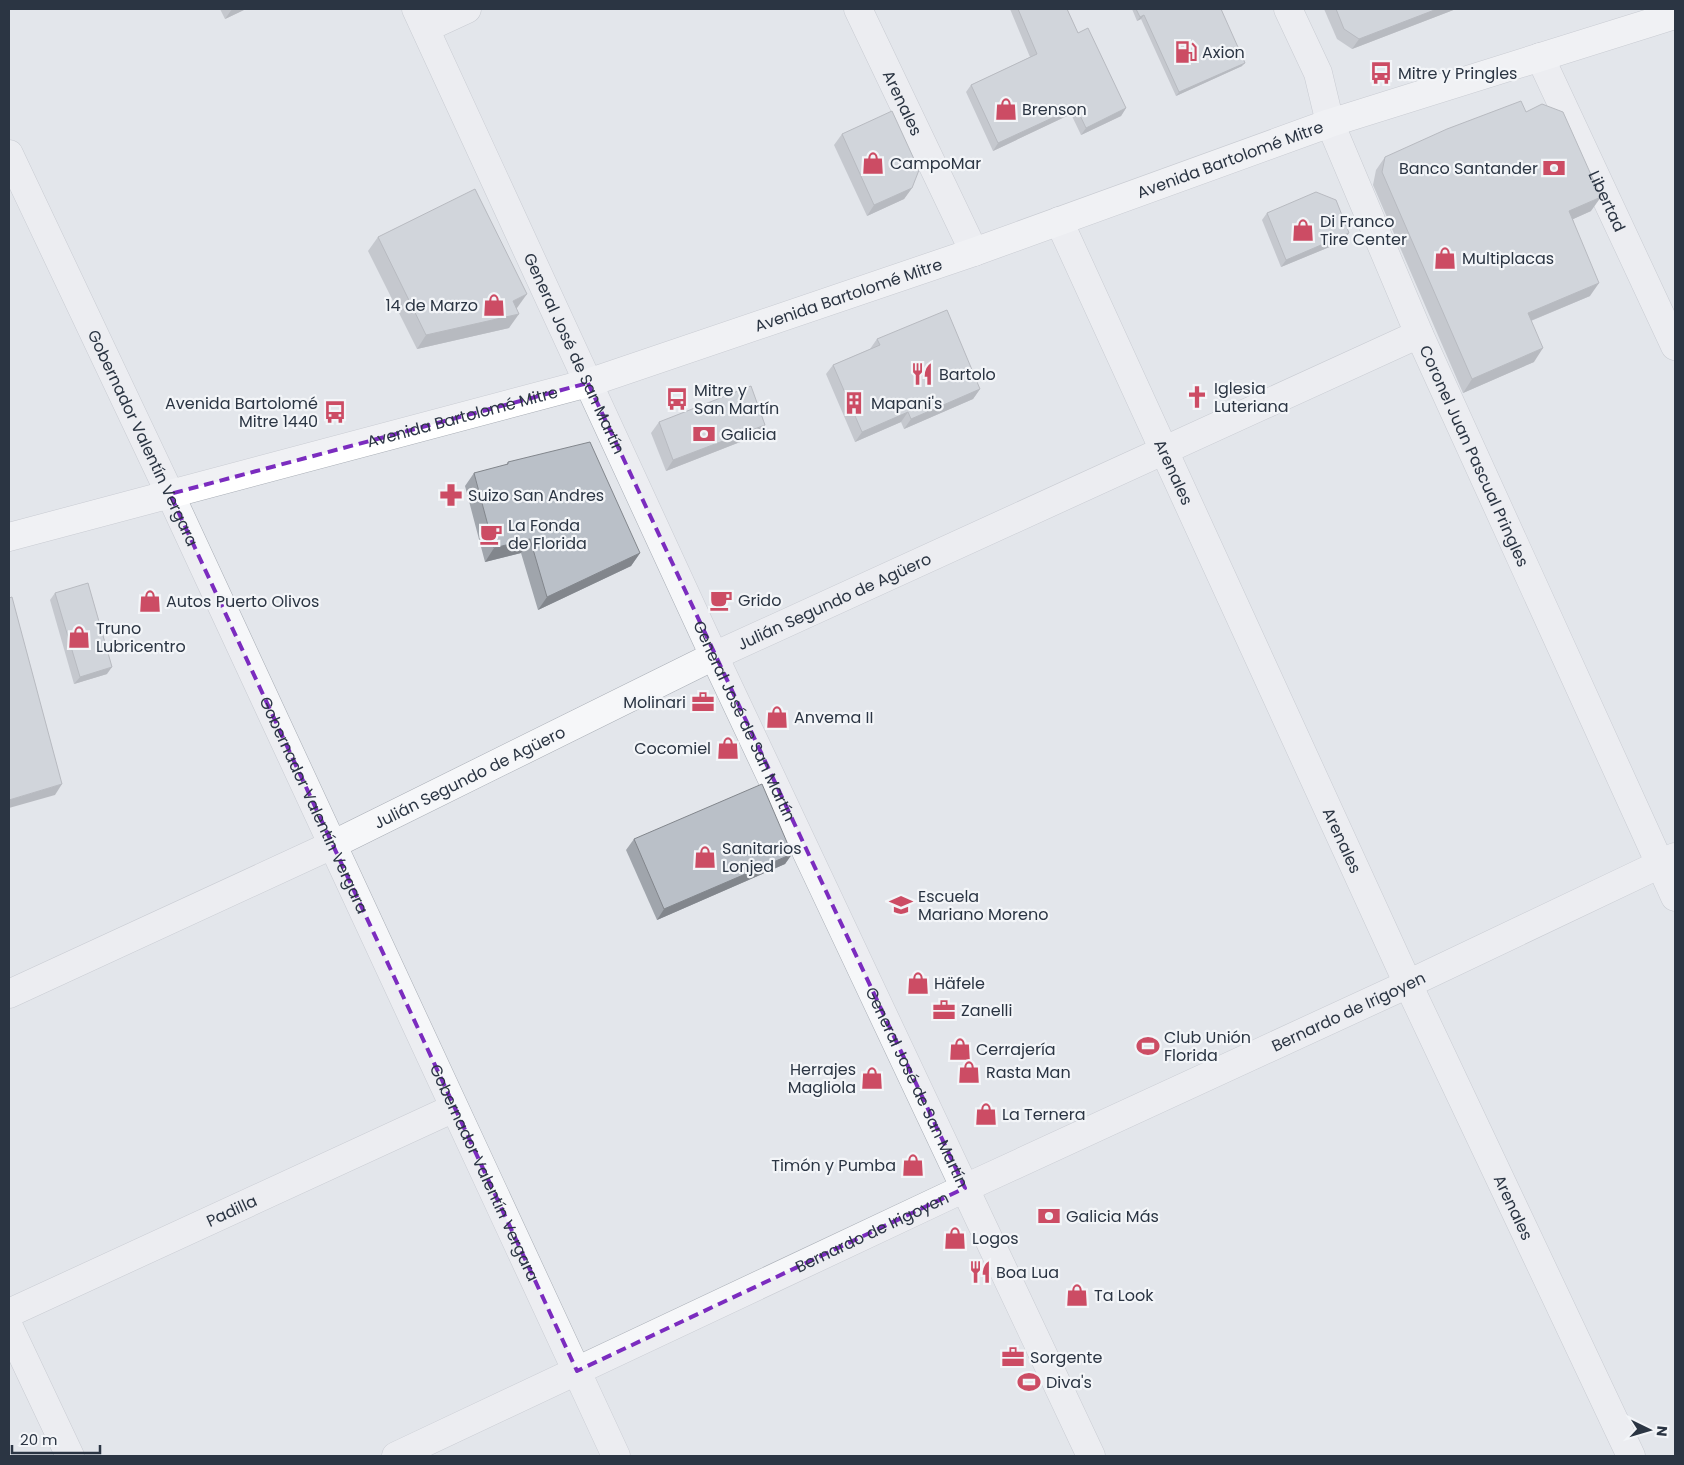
<svg xmlns="http://www.w3.org/2000/svg" width="1684" height="1465" font-family="Poppins,sans-serif">
  <rect width="100%" height="100%" fill="#e3e6eb"/>
  <g fill="none" stroke-linecap="round" stroke-linejoin="round">
    <defs>
      <g id="minor">
        <path id="s1" d="M858,9L974,252"/>
        <path id="s2" d="M1288,9L1318,73L1330,123L1419,334L1675,897"/>
        <path d="M426,28L467,9"/>
        <path id="s3" d="M1540,57L1675,346"/>
        <path id="s4" d="M9,154L170,494L616,1456"/>
        <path id="s5" d="M1059,221L1408,984L1631,1456"/>
        <path id="s6" d="M9,994L332,845L714,656L1419,334"/>
        <path id="s7" d="M9,1313L454,1108"/>
        <path d="M9,1327L70,1456"/>
        <path id="s8" d="M396,1456L965,1188L1408,984L1675,857"/>
      </g>
      <g id="tertiary">
        <path id="s9" d="M416,9L714,656L1091,1456"/>
      </g>
      <g id="secondary">
        <path id="s10" d="M9,537L588,383L974,252L1330,123L1675,15"/>
      </g>
    </defs>
    <use href="#minor" stroke="#a8adb5" stroke-width="29"/>
    <use href="#tertiary" stroke="#a8adb5" stroke-width="29"/>
    <use href="#secondary" stroke="#a8adb5" stroke-width="29"/>
    <use href="#minor" stroke="#f6f7f9" stroke-width="28"/>
    <use href="#tertiary" stroke="#f6f7f9" stroke-width="28"/>
    <use href="#secondary" stroke="#fff" stroke-width="28"/>
  </g>
  <g fill="#a0a5ac">
    <path d="M220,9H246L225,19Z"/>
    <path d="M1010,9H1067L1078,33L1126,108L1121,116L1081,135L1071,114L993,151L966,92L971,85L1030,57Z"/>
    <path d="M1132,9H1221L1242,66L1176,96L1141,19L1137,21Z"/>
    <path d="M1324,9H1456L1352,49L1337,39Z"/>
    <path d="M1526,112L1591,211L1573,219L1590,296L1531,321L1534,362L1463,393L1373,185L1376,170L1385,157Z"/>
    <path d="M842,134L912,188L904,199L867,216L834,145Z"/>
    <path d="M1267,213L1344,241L1281,267L1262,220Z"/>
    <path d="M378,237L517,308L509,328L417,349L368,251Z"/>
    <path d="M877,339L980,389L973,399L904,429L901,422L855,442L826,374L833,365L870,349Z"/>
    <path d="M659,422L758,435L666,471L651,433Z"/>
    <path d="M508,462L640,553L631,566L538,610L521,553L485,562L465,486L474,473L506,465Z"/>
    <path d="M55,593L107,674L74,684L50,600Z"/>
    <path d="M634,839L792,854L785,864L657,920L626,850Z"/>
  </g>
  <g fill="#82868c">
    <path d="M232,9H246L225,19Z"/>
    <path d="M1437,9H1456L1352,49L1359,39Z"/>
    <path d="M1144,15L1141,19L1137,21L1140,17Z"/>
    <path d="M1245,63L1242,66L1176,96L1179,92Z"/>
    <path d="M1076,107L1071,114L993,151L998,143Z"/>
    <path d="M1126,108L1121,116L1081,135L1086,128Z"/>
    <path d="M912,188L904,199L867,216L874,205Z"/>
    <path d="M1601,197L1591,211L1560,225L1569,211Z"/>
    <path d="M1349,233L1344,241L1281,267L1286,260Z"/>
    <path d="M1599,283L1590,296L1518,326L1528,313Z"/>
    <path d="M527,294L517,308L503,315L513,301Z"/>
    <path d="M519,314L509,328L417,349L426,335Z"/>
    <path d="M1543,348L1534,362L1463,393L1472,379Z"/>
    <path d="M980,389L973,399L904,429L911,419Z"/>
    <path d="M908,412L901,422L855,442L862,432Z"/>
    <path d="M765,425L758,435L666,471L673,460Z"/>
    <path d="M530,539L521,553L485,562L494,548Z"/>
    <path d="M640,553L631,566L538,610L547,597Z"/>
    <path d="M112,667L107,674L74,684L80,677Z"/>
    <path d="M62,784L55,795L9,808V800Z"/>
    <path d="M792,854L785,864L657,920L664,909Z"/>
  </g>
  <g fill="#bac0c8" stroke="#82868c">
    <path d="M1018,9H1067L1078,33L1088,28L1126,108L1086,128L1076,107L998,143L971,85L1037,54Z"/>
    <path d="M1136,9H1221L1245,63L1179,92L1144,15L1140,17Z"/>
    <path d="M1336,9H1437L1359,39L1344,29Z"/>
    <path d="M1521,101L1526,112L1542,104L1563,112L1601,197L1569,211L1599,283L1528,313L1543,348L1472,379L1382,172L1385,157L1447,129Z"/>
    <path d="M892,111L919,170L912,188L874,205L842,134Z"/>
    <path d="M475,189L527,294L513,301L519,314L426,335L378,237Z"/>
    <path d="M1316,192L1336,200L1349,233L1286,260L1267,213Z"/>
    <path d="M947,310L980,389L911,419L908,412L862,432L833,365L880,345L877,339Z"/>
    <path d="M751,386L765,425L673,460L659,422Z"/>
    <path d="M590,442L640,553L547,597L530,539L494,548L474,473L508,464V462Z"/>
    <path d="M88,583L112,667L80,677L55,593Z"/>
    <path d="M12,597L62,784L9,800V598Z"/>
    <path d="M762,784L792,854L664,909L634,839Z"/>
  </g>
  <path d="M0 0H1684V1465H0ZM588,383L965,1188L577,1371L170,494Z" fill="#e3e6eb" fill-opacity=".55" fill-rule="evenodd"/>
  <path fill="none" stroke="#7b2cbf" stroke-width="4" stroke-dasharray="10 6" stroke-linejoin="round" d="M588,383L965,1188L577,1371L170,494Z"/>
  <defs>
    <symbol id="fuel-bare" viewBox="-9 -9 18 18"><path d="M-5.5-6h7V0h2V4h1.3V-2.5L3-4.5l.8-.8L6-3V5H2.5V1h-1V6h-7ZM-4.2-4.7v3.2H.2V-4.7Z" fill="#cc4c64" stroke="#f3f5f8" stroke-width="2.5" paint-order="stroke"/></symbol>
    <symbol id="bus-bare" viewBox="-9 -9 18 18"><path d="M-5-6H5V4H4V6H2V4H-2V6H-4V4H-5ZM-3.5-4V0h7V-4ZM-3.5 1.2v1.5H-2V1.2ZM2 1.2v1.5H3.5V1.2Z" fill="#cc4c64" stroke="#f3f5f8" stroke-width="2.5" paint-order="stroke"/></symbol>
    <symbol id="shop-bare" viewBox="-9 -9 18 18"><path d="M-5-2.5h2.3a2.7 3.5 0 0 1 5.4 0H5L5.5 6h-11ZM-1.5-2.5h3a1.5 2.3 0 0 0-3 0Z" fill="#cc4c64" stroke="#f3f5f8" stroke-width="2.5" paint-order="stroke"/></symbol>
    <symbol id="bank-bare" viewBox="-9 -9 18 18"><path d="M-6-4H6V4H-6ZM0-2.3a2.3 2.3 0 1 0 0 4.6a2.3 2.3 0 1 0 0-4.6Z" fill="#cc4c64" stroke="#f3f5f8" stroke-width="2.5" paint-order="stroke"/></symbol>
    <symbol id="restaurant-bare" viewBox="-9 -9 18 18"><path d="M-5-6h1v4h1v-4h1v4h1v-4h1v5L-1.5 .5V6h-2V.5L-5-1ZM5-6V6H3V1.5H1.5Q1.5-4 5-6Z" fill="#cc4c64" stroke="#f3f5f8" stroke-width="2.5" paint-order="stroke"/></symbol>
    <symbol id="church-bare" viewBox="-9 -9 18 18"><path d="M-1.2-6h2.4v3.5h3.3v2.4h-3.3V6h-2.4V-.1h-3.3v-2.4h3.3Z" fill="#cc4c64" stroke="#f3f5f8" stroke-width="2.5" paint-order="stroke"/></symbol>
    <symbol id="building-bare" viewBox="-9 -9 18 18"><path d="M-4-6H4V6H1V3H-1V6H-4ZM-2.5-4.3h1.7v1.8h-1.7ZM.8-4.3h1.7v1.8H.8ZM-2.5-1h1.7V.8h-1.7ZM.8-1h1.7V.8H.8Z" fill="#cc4c64" stroke="#f3f5f8" stroke-width="2.5" paint-order="stroke"/></symbol>
    <symbol id="pharmacy-bare" viewBox="-9 -9 18 18"><path d="M-2-6h4v4h4v4h-4v4h-4v-4h-4v-4h4Z" fill="#cc4c64" stroke="#f3f5f8" stroke-width="2.5" paint-order="stroke"/></symbol>
    <symbol id="cafe-bare" viewBox="-9 -9 18 18"><path d="M-5.5-4.5H6V0H3Q3 3.5 0 3.5H-2.5Q-5.5 3.5-5.5 0ZM3-3.2v2h1.7v-2ZM-6 4.5H4V6H-6Z" fill="#cc4c64" stroke="#f3f5f8" stroke-width="2.5" paint-order="stroke"/></symbol>
    <symbol id="office-bare" viewBox="-9 -9 18 18"><path d="M-6-3h4V-5.5h4V-3h4V5H-6ZM-1-4.5V-3h2v-1.5ZM-6 0V1H6V0Z" fill="#cc4c64" stroke="#f3f5f8" stroke-width="2.5" paint-order="stroke"/></symbol>
    <symbol id="school-bare" viewBox="-9 -9 18 18"><path d="M0-5L7-2L0 1L-7-2ZM-4 1L0 2.5L4 1V4Q0 6-4 4Z" fill="#cc4c64" stroke="#f3f5f8" stroke-width="2.5" paint-order="stroke"/></symbol>
    <symbol id="stadium-bare" viewBox="-9 -9 18 18"><path d="M0-5a6.5 5 0 1 0 0 10a6.5 5 0 1 0 0-10ZM-3.5-1.8h7v3.6h-7Z" fill="#cc4c64" stroke="#f3f5f8" stroke-width="2.5" paint-order="stroke"/></symbol>
  </defs>
  <g fill-rule="evenodd">
    <use href="#fuel-bare" x="1170" y="36" width="32" height="32"/>
    <use href="#bus-bare" x="1365" y="57" width="32" height="32"/>
    <use href="#shop-bare" x="990" y="93" width="32" height="32"/>
    <use href="#shop-bare" x="857" y="147" width="32" height="32"/>
    <use href="#bank-bare" x="1538" y="152" width="32" height="32"/>
    <use href="#shop-bare" x="1287" y="214" width="32" height="32"/>
    <use href="#shop-bare" x="1429" y="242" width="32" height="32"/>
    <use href="#shop-bare" x="478" y="289" width="32" height="32"/>
    <use href="#restaurant-bare" x="906" y="358" width="32" height="32"/>
    <use href="#church-bare" x="1181" y="381" width="32" height="32"/>
    <use href="#bus-bare" x="661" y="383" width="32" height="32"/>
    <use href="#building-bare" x="838" y="387" width="32" height="32"/>
    <use href="#bus-bare" x="319" y="396" width="32" height="32"/>
    <use href="#bank-bare" x="688" y="418" width="32" height="32"/>
    <use href="#pharmacy-bare" x="435" y="479" width="32" height="32"/>
    <use href="#cafe-bare" x="475" y="518" width="32" height="32"/>
    <use href="#cafe-bare" x="705" y="584" width="32" height="32"/>
    <use href="#shop-bare" x="134" y="585" width="32" height="32"/>
    <use href="#shop-bare" x="63" y="621" width="32" height="32"/>
    <use href="#office-bare" x="687" y="686" width="32" height="32"/>
    <use href="#shop-bare" x="761" y="701" width="32" height="32"/>
    <use href="#shop-bare" x="712" y="732" width="32" height="32"/>
    <use href="#shop-bare" x="689" y="841" width="32" height="32"/>
    <use href="#school-bare" x="885" y="889" width="32" height="32"/>
    <use href="#shop-bare" x="902" y="967" width="32" height="32"/>
    <use href="#office-bare" x="928" y="994" width="32" height="32"/>
    <use href="#stadium-bare" x="1132" y="1030" width="32" height="32"/>
    <use href="#shop-bare" x="944" y="1033" width="32" height="32"/>
    <use href="#shop-bare" x="953" y="1056" width="32" height="32"/>
    <use href="#shop-bare" x="856" y="1062" width="32" height="32"/>
    <use href="#shop-bare" x="970" y="1098" width="32" height="32"/>
    <use href="#shop-bare" x="897" y="1149" width="32" height="32"/>
    <use href="#bank-bare" x="1033" y="1200" width="32" height="32"/>
    <use href="#shop-bare" x="939" y="1222" width="32" height="32"/>
    <use href="#restaurant-bare" x="964" y="1256" width="32" height="32"/>
    <use href="#shop-bare" x="1061" y="1279" width="32" height="32"/>
    <use href="#office-bare" x="997" y="1341" width="32" height="32"/>
    <use href="#stadium-bare" x="1013" y="1366" width="32" height="32"/>
  </g>
  <g text-anchor="middle" dominant-baseline="central" stroke-width="4.5" stroke-linejoin="round" paint-order="stroke">
    <g font-size="16" fill="#2b3543" stroke="#f3f5f8" text-anchor="start">
      <text x="1202" y="52">Axion</text>
      <text x="1398" y="73">Mitre y Pringles</text>
      <text x="1022" y="109">Brenson</text>
      <text x="890" y="163">CampoMar</text>
      <text x="1538" y="168" text-anchor="end">Banco Santander</text>
      <text x="1320" y="221">Di Franco<tspan x="1320" dy="18">Tire Center</tspan></text>
      <text x="1462" y="258">Multiplacas</text>
      <text x="478" y="305" text-anchor="end">14 de Marzo</text>
      <text x="939" y="374">Bartolo</text>
      <text x="1214" y="388">Iglesia<tspan x="1214" dy="18">Luteriana</tspan></text>
      <text x="694" y="390">Mitre y<tspan x="694" dy="18">San Martín</tspan></text>
      <text x="318" y="403" text-anchor="end">Avenida Bartolomé<tspan x="318" dy="18">Mitre 1440</tspan></text>
      <text x="871" y="403">Mapani's</text>
      <text x="721" y="434">Galicia</text>
      <text x="468" y="495">Suizo San Andres</text>
      <text x="508" y="525">La Fonda<tspan x="508" dy="18">de Florida</tspan></text>
      <text x="738" y="600">Grido</text>
      <text x="166" y="601">Autos Puerto Olivos</text>
      <text x="96" y="628">Truno<tspan x="96" dy="18">Lubricentro</tspan></text>
      <text x="686" y="702" text-anchor="end">Molinari</text>
      <text x="794" y="717">Anvema II</text>
      <text x="711" y="748" text-anchor="end">Cocomiel</text>
      <text x="722" y="848">Sanitarios<tspan x="722" dy="18">Lonjed</tspan></text>
      <text x="918" y="896">Escuela<tspan x="918" dy="18">Mariano Moreno</tspan></text>
      <text x="934" y="983">Häfele</text>
      <text x="961" y="1010">Zanelli</text>
      <text x="1164" y="1037">Club Unión<tspan x="1164" dy="18">Florida</tspan></text>
      <text x="976" y="1049">Cerrajería</text>
      <text x="856" y="1069" text-anchor="end">Herrajes<tspan x="856" dy="18">Magliola</tspan></text>
      <text x="986" y="1072">Rasta Man</text>
      <text x="1002" y="1114">La Ternera</text>
      <text x="896" y="1165" text-anchor="end">Timón y Pumba</text>
      <text x="1066" y="1216">Galicia Más</text>
      <text x="972" y="1238">Logos</text>
      <text x="996" y="1272">Boa Lua</text>
      <text x="1094" y="1295">Ta Look</text>
      <text x="1030" y="1357">Sorgente</text>
      <text x="1046" y="1382">Diva's</text>
    </g>
    <g font-size="16" fill="#2b3543" stroke="#f3f5f8">
      <text stroke="none"><textPath href="#s1" startOffset="104">Arenales</textPath></text>
      <text stroke="none"><textPath href="#s10" startOffset="1279">Avenida Bartolomé Mitre</textPath></text>
      <text stroke="none"><textPath href="#s3" startOffset="159">Libertad</textPath></text>
      <text stroke="none"><textPath href="#s10" startOffset="874">Avenida Bartolomé Mitre</textPath></text>
      <text stroke="none"><textPath href="#s9" startOffset="379">General José de San Martín</textPath></text>
      <text stroke="none"><textPath href="#s10" startOffset="469">Avenida Bartolomé Mitre</textPath></text>
      <text stroke="none"><textPath href="#s4" startOffset="314">Gobernador Valentín Vergara</textPath></text>
      <text stroke="none"><textPath href="#s2" startOffset="485">Coronel Juan Pascual Pringles</textPath></text>
      <text stroke="none"><textPath href="#s5" startOffset="276">Arenales</textPath></text>
      <text stroke="none"><textPath href="#s6" startOffset="914">Julián Segundo de Agüero</textPath></text>
      <text stroke="none"><textPath href="#s9" startOffset="784">General José de San Martín</textPath></text>
      <text stroke="none"><textPath href="#s6" startOffset="509">Julián Segundo de Agüero</textPath></text>
      <text stroke="none"><textPath href="#s4" startOffset="719">Gobernador Valentín Vergara</textPath></text>
      <text stroke="none"><textPath href="#s5" startOffset="681">Arenales</textPath></text>
      <text stroke="none"><textPath href="#s8" startOffset="1051">Bernardo de Irigoyen</textPath></text>
      <text stroke="none"><textPath href="#s9" startOffset="1189">General José de San Martín</textPath></text>
      <text stroke="none"><textPath href="#s4" startOffset="1124">Gobernador Valentín Vergara</textPath></text>
      <text stroke="none"><textPath href="#s5" startOffset="1086">Arenales</textPath></text>
      <text stroke="none"><textPath href="#s7" startOffset="245">Padilla</textPath></text>
      <text stroke="none"><textPath href="#s8" startOffset="526">Bernardo de Irigoyen</textPath></text>
    </g>
  </g>
  <rect width="1684" height="1465" fill="none" stroke="#2b3543" stroke-width="20"/>
  <g transform="translate(1649 1430) rotate(95)" stroke="#f3f5f8" stroke-width="4" paint-order="stroke">
  <path d="M0-4L9 19L0 12L-9 19Z" fill="#2b3543"/>
  <text y="-8" font-size="14" font-weight="bold" text-anchor="middle" fill="#2b3543">N</text>
  </g>
  <path d="M12 1445v8h88v-8" fill="none" stroke="#2b3543" stroke-width="2.5"/>
  <text x="20" y="1445" font-size="15" fill="#2b3543" stroke="#f3f5f8" stroke-width="4" paint-order="stroke">20 m</text>
</svg>
